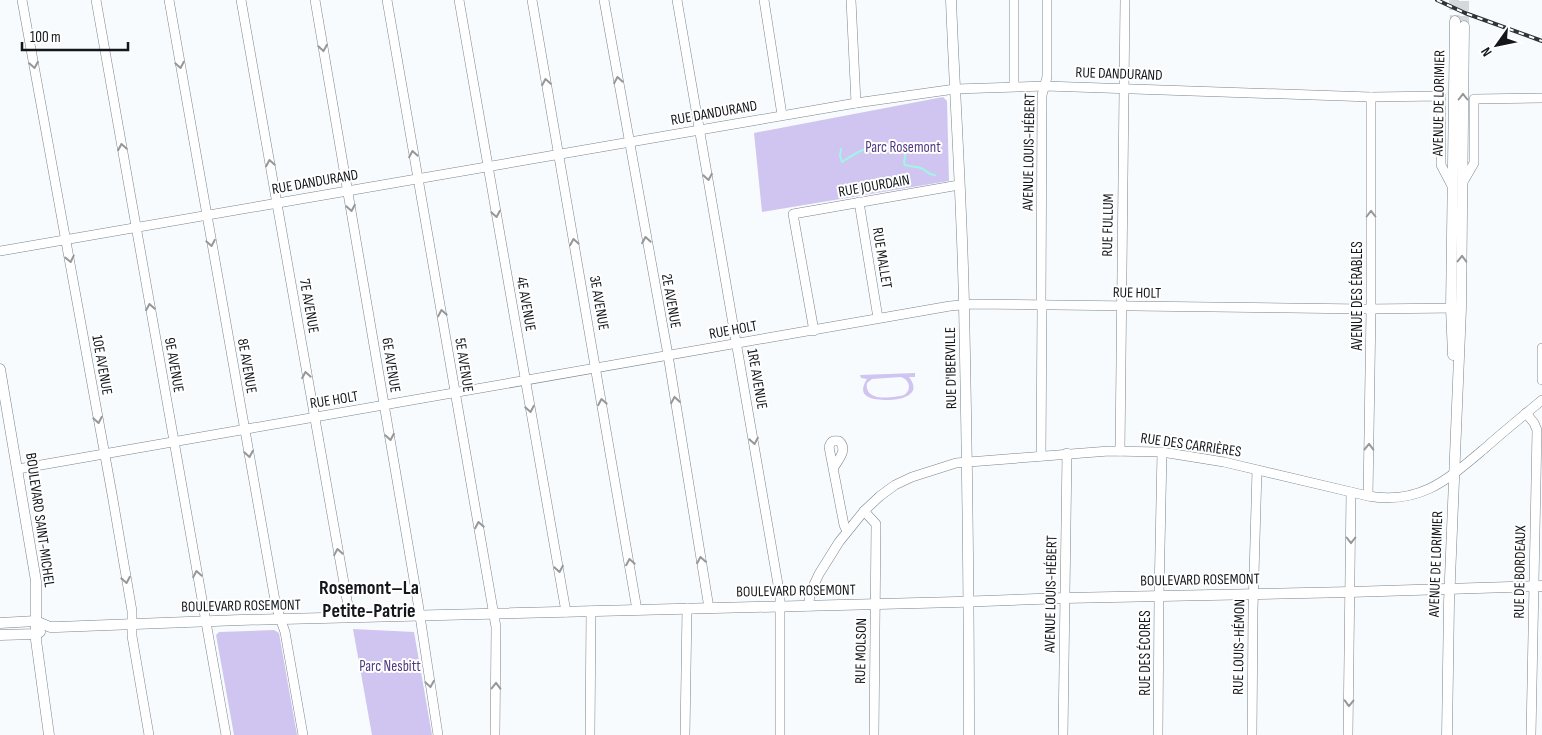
<svg xmlns="http://www.w3.org/2000/svg" width="1542" height="735" font-family="'Sofia Sans Condensed',sans-serif">
  <rect width="100%" height="100%" fill="#f8fbfd"/>
  <g fill="#d0c5f1" fill-rule="evenodd">
    <path d="M943,97L947,101L949,181L762,212L754,133Z"/>
    <path d="M915,373V377H909C922,394 904,399 890,400C876,400 854,399 867,379L861,378L860,375ZM901,377C910,380 912,390 904,395C892,398 864,402 867,383L872,379Z"/>
    <path d="M353,629L414,632L432,735H372Z"/>
    <path d="M274,630L279,633L297,735H234L216,635L219,632Z"/>
  </g>
  <g fill="none" stroke-linecap="round" stroke-linejoin="round">
    <path stroke="#a2f4e7" stroke-width="2" d="M841,149L840,156L842,162C860,150 868,145 890,147C896,147 901,147 906,150L904,163L905,165C911,167 918,166 923,169C928,172 928,175 935,175"/>
    <g stroke="#d6d9db" stroke-width="10" stroke-dasharray="10 5" stroke-linecap="butt">
      <path d="M1454,0L1455,21"/>
      <path d="M1464,26V0"/>
    </g>
    <defs>
      <g id="minor">
        <path d="M22,0L112,494L132,611V636L149,735"/>
        <path d="M96,0L226,735"/>
        <path d="M169,0L276,606L285,632L303,735"/>
        <path d="M241,0L350,617"/>
        <path d="M315,0L418,603L438,735"/>
        <path d="M387,0L496,627L495,735"/>
        <path d="M459,0L566,612"/>
        <path d="M532,0L637,610"/>
        <path d="M604,0L668,355L709,608"/>
        <path d="M677,0L780,596V735"/>
        <path d="M764,0L782,115"/>
        <path d="M851,0L856,103"/>
        <path d="M1014,0V86"/>
        <path d="M1463,182L1474,163V99L1542,98"/>
        <path d="M859,202L878,318"/>
        <path d="M0,251L856,103L955,89L1045,86L1371,97L1441,96V165L1452,186"/>
        <path d="M1041,306L1042,95L1047,77V0"/>
        <path d="M814,331L793,214L959,185"/>
        <path d="M1542,348V380"/>
        <path d="M1526,413L1534,423L1537,430L1531,735"/>
        <path d="M1120,451L1125,0"/>
        <path d="M1041,456L1042,306"/>
        <path d="M834,467C839,459 848,449 839,441C833,440 831,441 829,447L844,525L847,531"/>
        <path d="M18,469L950,306L972,304L1364,309L1458,308"/>
        <path d="M1368,496L1371,309V97"/>
        <path d="M864,511L876,524L874,735"/>
        <path d="M808,606L811,591L819,574L839,542L864,511L880,496L895,485L912,477L956,463L1109,451L1162,452L1224,462L1368,496C1420,505 1447,480 1484,449C1503,432 1523,416 1542,400"/>
        <path d="M590,735L591,611"/>
        <path d="M685,735L687,608"/>
        <path d="M1063,735L1067,453"/>
        <path d="M1158,735L1159,596L1162,452"/>
        <path d="M1252,735L1253,610L1257,470"/>
        <path d="M1348,735L1351,492"/>
      </g>
      <g id="major">
        <path d="M951,0C955,102 962,203 964,305C967,449 969,592 969,735"/>
        <path d="M1453,355L1451,308L1455,21"/>
        <path d="M0,369L36,581V640L49,735"/>
        <path d="M0,623L36,621L50,627H57L240,620L957,602L1065,598L1350,592L1542,586"/>
        <path d="M0,635L36,634L40,632"/>
        <path d="M1447,735L1449,603L1461,308L1464,26"/>
      </g>
    </defs>
    <use href="#minor" stroke="#78858e" stroke-width="10"/>
    <use href="#major" stroke="#78858e" stroke-width="11"/>
    <use href="#minor" stroke="#fff" stroke-width="9"/>
    <use href="#major" stroke="#fff" stroke-width="10"/>
    <defs>
      <path id="rail" d="M1437,0L1465,13L1542,41"/>
    </defs>
    <use href="#rail" stroke="#303337" stroke-width="4"/>
    <use href="#rail" stroke="#fff" stroke-width="2" stroke-dasharray="5.5" stroke-linecap="butt"/>
  </g>
  <defs><path id="oneway-chevron" d="M-2-3.5L2.5 0L-2 3.5" fill="none" stroke-width="1.6" stroke-linecap="round" stroke-linejoin="round" transform="scale(1.25)"/></defs>
  <g stroke="#959798">
    <use href="#oneway-chevron" transform="translate(323 48) rotate(81)"/>
    <use href="#oneway-chevron" transform="translate(34 65) rotate(80)"/>
    <use href="#oneway-chevron" transform="translate(180 65) rotate(80)"/>
    <use href="#oneway-chevron" transform="translate(618 80) rotate(-100)"/>
    <use href="#oneway-chevron" transform="translate(546 82) rotate(-100)"/>
    <use href="#oneway-chevron" transform="translate(1463 97) rotate(-90)"/>
    <use href="#oneway-chevron" transform="translate(122 147) rotate(-100)"/>
    <use href="#oneway-chevron" transform="translate(413 154) rotate(-100)"/>
    <use href="#oneway-chevron" transform="translate(270 163) rotate(-100)"/>
    <use href="#oneway-chevron" transform="translate(708 177) rotate(80)"/>
    <use href="#oneway-chevron" transform="translate(351 208) rotate(80)"/>
    <use href="#oneway-chevron" transform="translate(496 214) rotate(80)"/>
    <use href="#oneway-chevron" transform="translate(1371 214) rotate(-90)"/>
    <use href="#oneway-chevron" transform="translate(646 240) rotate(-100)"/>
    <use href="#oneway-chevron" transform="translate(574 242) rotate(-100)"/>
    <use href="#oneway-chevron" transform="translate(211 243) rotate(80)"/>
    <use href="#oneway-chevron" transform="translate(70 259) rotate(78)"/>
    <use href="#oneway-chevron" transform="translate(1462 259) rotate(-89)"/>
    <use href="#oneway-chevron" transform="translate(150 307) rotate(-100)"/>
    <use href="#oneway-chevron" transform="translate(442 313) rotate(-100)"/>
    <use href="#oneway-chevron" transform="translate(306 375) rotate(-100)"/>
    <use href="#oneway-chevron" transform="translate(675 400) rotate(-99)"/>
    <use href="#oneway-chevron" transform="translate(602 402) rotate(-100)"/>
    <use href="#oneway-chevron" transform="translate(530 409) rotate(80)"/>
    <use href="#oneway-chevron" transform="translate(98 420) rotate(80)"/>
    <use href="#oneway-chevron" transform="translate(390 437) rotate(80)"/>
    <use href="#oneway-chevron" transform="translate(754 441) rotate(80)"/>
    <use href="#oneway-chevron" transform="translate(1369 447) rotate(-89)"/>
    <use href="#oneway-chevron" transform="translate(249 454) rotate(80)"/>
    <use href="#oneway-chevron" transform="translate(479 525) rotate(-100)"/>
    <use href="#oneway-chevron" transform="translate(1351 540) rotate(90)"/>
    <use href="#oneway-chevron" transform="translate(338 552) rotate(-100)"/>
    <use href="#oneway-chevron" transform="translate(701 560) rotate(-100)"/>
    <use href="#oneway-chevron" transform="translate(630 562) rotate(-100)"/>
    <use href="#oneway-chevron" transform="translate(559 569) rotate(80)"/>
    <use href="#oneway-chevron" transform="translate(197 574) rotate(-100)"/>
    <use href="#oneway-chevron" transform="translate(126 580) rotate(80)"/>
    <use href="#oneway-chevron" transform="translate(430 684) rotate(81)"/>
    <use href="#oneway-chevron" transform="translate(496 686) rotate(-89)"/>
    <use href="#oneway-chevron" transform="translate(1349 703) rotate(91)"/>
  </g>
  <g text-anchor="middle" dominant-baseline="central" stroke-width="4" stroke-linejoin="round" paint-order="stroke">
    <g font-size="15" fill="#13171b" stroke="#fff">
      <text transform="translate(1119 74) rotate(2)">RUE DANDURAND</text>
      <text transform="translate(1439 103) rotate(-89)">AVENUE DE LORIMIER</text>
      <text transform="translate(714 113) rotate(-10)">RUE DANDURAND</text>
      <text transform="translate(1029 152) rotate(-89)">AVENUE LOUIS-HÉBERT</text>
      <text transform="translate(315 182) rotate(-10)">RUE DANDURAND</text>
      <text transform="translate(874 186) rotate(-10)">RUE JOURDAIN</text>
      <text transform="translate(1108 225) rotate(-89)">RUE FULLUM</text>
      <text transform="translate(882 258) rotate(81)">RUE MALLET</text>
      <text transform="translate(1137 293) rotate(1)">RUE HOLT</text>
      <text transform="translate(1357 296) rotate(-90)">AVENUE DES ÉRABLES</text>
      <text transform="translate(671 301) rotate(80)">2E AVENUE</text>
      <text transform="translate(599 303) rotate(80)">3E AVENUE</text>
      <text transform="translate(526 304) rotate(80)">4E AVENUE</text>
      <text transform="translate(309 306) rotate(80)">7E AVENUE</text>
      <text transform="translate(733 330) rotate(-10)">RUE HOLT</text>
      <text transform="translate(102 365) rotate(80)">10E AVENUE</text>
      <text transform="translate(174 365) rotate(80)">9E AVENUE</text>
      <text transform="translate(391 365) rotate(81)">6E AVENUE</text>
      <text transform="translate(464 365) rotate(81)">5E AVENUE</text>
      <text transform="translate(247 366) rotate(80)">8E AVENUE</text>
      <text transform="translate(951 368) rotate(-91)">RUE D'IBERVILLE</text>
      <text transform="translate(757 379) rotate(80)">1RE AVENUE</text>
      <text transform="translate(334 400) rotate(-9)">RUE HOLT</text>
      <text transform="translate(1191 445) rotate(8)">RUE DES CARRIÈRES</text>
      <text transform="translate(40 520) rotate(82)">BOULEVARD SAINT-MICHEL</text>
      <text transform="translate(1436 564) rotate(-88)">AVENUE DE LORIMIER</text>
      <text transform="translate(1520 572) rotate(-89)">RUE DE BORDEAUX</text>
      <text transform="translate(1200 580) rotate(-1)">BOULEVARD ROSEMONT</text>
      <text transform="translate(796 591) rotate(-1)">BOULEVARD ROSEMONT</text>
      <text transform="translate(1051 594) rotate(-89)">AVENUE LOUIS-HÉBERT</text>
      <text transform="translate(241 606) rotate(-1)">BOULEVARD ROSEMONT</text>
      <text transform="translate(1239 647) rotate(-89)">RUE LOUIS-HÉMON</text>
      <text transform="translate(861 651) rotate(-89)">RUE MOLSON</text>
      <text transform="translate(1145 653) rotate(-90)">RUE DES ÉCORES</text>
    </g>
    <g font-size="15" fill="#513b80" stroke="#fff">
      <text x="903" y="147">Parc Rosemont</text>
      <text x="390" y="666">Parc Nesbitt</text>
    </g>
    <g font-size="20" font-weight="bold" fill="#13171b" stroke="#fff">
      <text x="369" y="588">Rosemont–La<tspan x="369" dy="23">Petite-Patrie</tspan></text>
    </g>
  </g>
  <g transform="translate(1497 45) rotate(237)" stroke="#ffffff" stroke-width="4" paint-order="stroke">
  <path d="M0-4L9 19L0 12L-9 19Z" fill="#13171b"/>
  <text y="-8" font-size="14" font-weight="bold" text-anchor="middle" fill="#13171b">N</text>
  </g>
  <path d="M22 42v8h106v-8" fill="none" stroke="#13171b" stroke-width="2.5"/>
  <text x="30" y="42" font-size="15" fill="#13171b" stroke="#ffffff" stroke-width="4" paint-order="stroke">100 m</text>
</svg>
